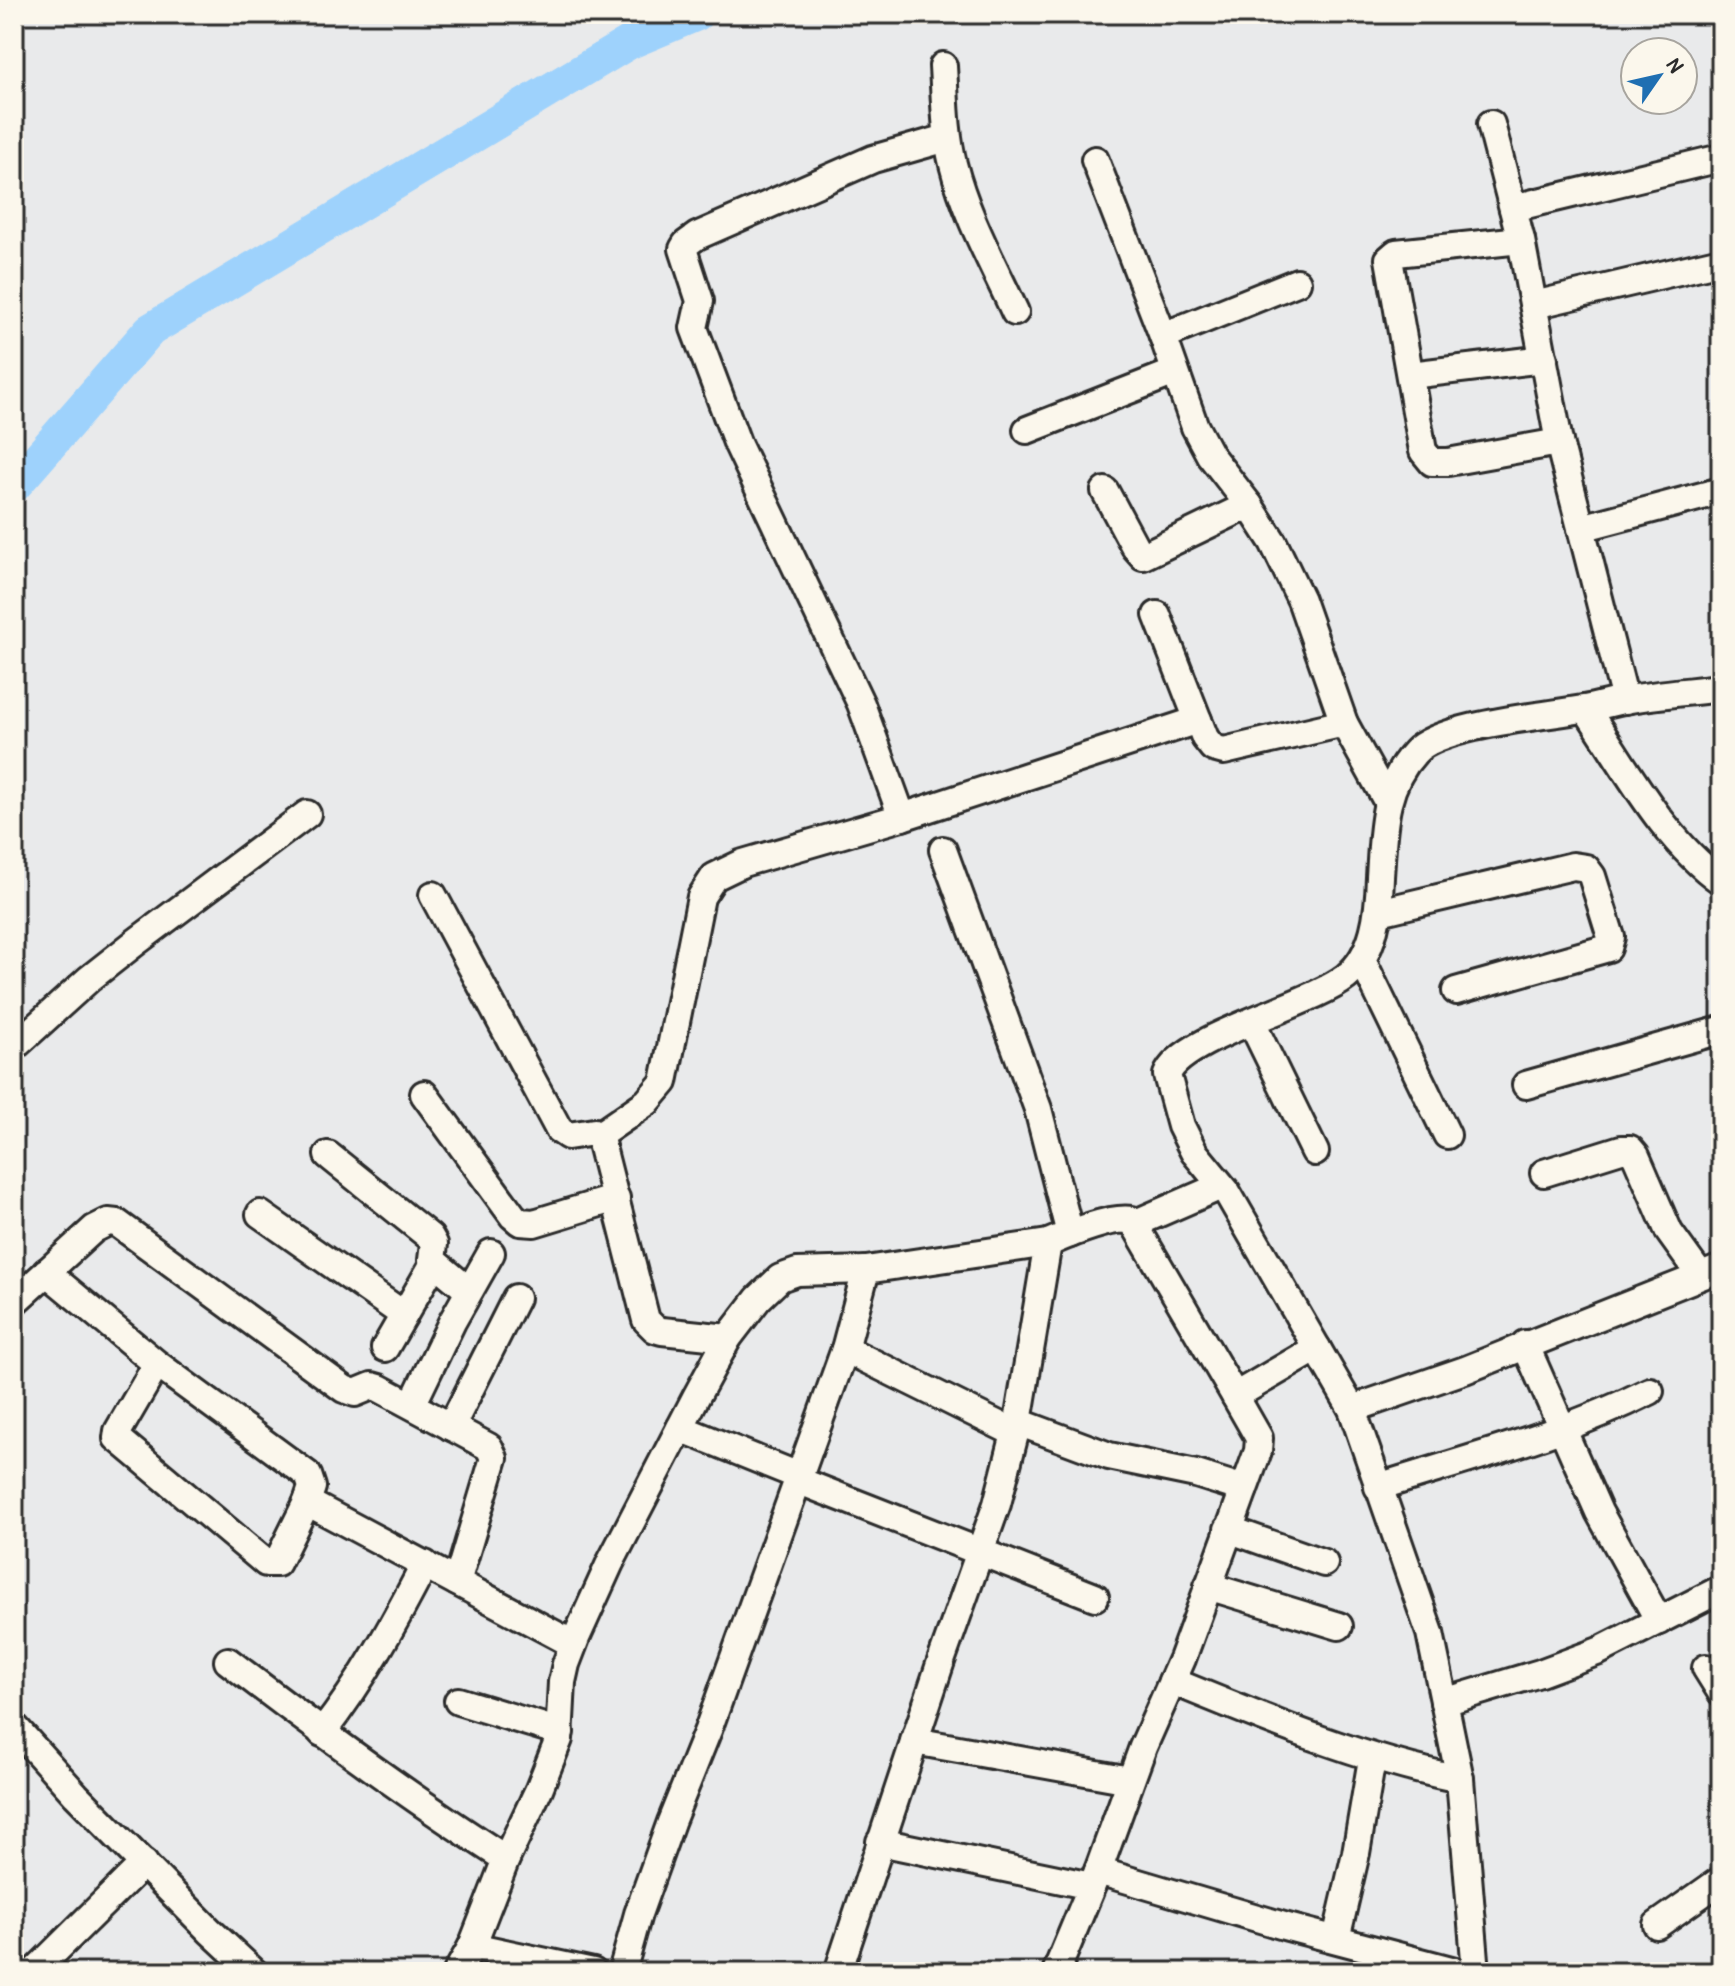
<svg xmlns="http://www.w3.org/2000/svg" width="1735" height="1986" font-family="'Patrick Hand',sans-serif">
  <rect width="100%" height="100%" fill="#e9eaeb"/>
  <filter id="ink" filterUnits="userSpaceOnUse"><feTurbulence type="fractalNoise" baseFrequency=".0125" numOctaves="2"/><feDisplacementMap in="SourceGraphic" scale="16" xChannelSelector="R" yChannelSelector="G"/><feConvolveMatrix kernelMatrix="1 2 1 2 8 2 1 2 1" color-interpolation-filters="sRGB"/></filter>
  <g filter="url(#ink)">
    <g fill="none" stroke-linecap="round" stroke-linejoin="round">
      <path stroke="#9ed2fc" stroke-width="34" d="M14,486L150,330L630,42L697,14"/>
      <defs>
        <g id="minor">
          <path d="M943,66C945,99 945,132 953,164C966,216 993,264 1015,312"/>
          <path d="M1491,124L1521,240L1559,442L1625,700"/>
          <path d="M1095,160L1163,336L1195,427L1210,455L1249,505L1273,542L1301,600L1344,723L1387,801"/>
          <path d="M1513,208L1721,158"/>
          <path d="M1521,240L1396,253L1389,259L1423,451L1432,462H1448L1559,442"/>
          <path d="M1534,305L1721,261"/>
          <path d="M1163,336L1297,282"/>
          <path d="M1410,375L1544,359"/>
          <path d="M1027,430L1175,372"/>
          <path d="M1105,491L1135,547L1143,556L1249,505"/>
          <path d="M1581,528L1721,491"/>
          <path d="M1157,615L1205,738L1213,748L1224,751L1344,723"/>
          <path d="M1586,709C1625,766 1664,841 1721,881"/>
          <path d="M902,817L861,704L738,445L694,328L700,301L683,249L686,244L697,236L873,159L947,138"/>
          <path d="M943,850L1038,1109L1070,1234"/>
          <path d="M433,895L559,1130L568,1136L594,1132L600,1139L646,1320L655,1329L662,1331L728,1338"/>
          <path d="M1379,912L1573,866L1586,868L1592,876L1611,937L1608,948L1456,991"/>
          <path d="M1362,960L1447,1135"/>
          <path d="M1252,1023L1315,1152"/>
          <path d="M14,1047L89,979L136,942L307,814"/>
          <path d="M1526,1085L1721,1030"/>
          <path d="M424,1094L513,1216L520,1222L534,1223L616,1198"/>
          <path d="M598,1136L647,1102L664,1082L701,897L714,877L743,863L902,817L1198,720"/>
          <path d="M328,1155L430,1237L434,1244L432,1260L469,1291"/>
          <path d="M1544,1173L1621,1149H1630L1636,1156L1669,1232L1700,1275"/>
          <path d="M260,1214L404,1315"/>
          <path d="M1136,1223L1221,1186"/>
          <path d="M46,1272L157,1364L308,1475L312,1487L307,1502L277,1563H266L117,1438L118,1431L157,1364"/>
          <path d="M14,1302L94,1229L108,1222L117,1223L344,1389L355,1393L372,1386L379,1388L489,1447L494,1458L457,1582"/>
          <path d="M1525,1344L1599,1512L1659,1621"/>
          <path d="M385,1348L434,1263"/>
          <path d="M845,1349L1015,1433"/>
          <path d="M412,1405L452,1322L491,1253"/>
          <path d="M1352,1409L1465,1370L1721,1268"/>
          <path d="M1018,1422L1109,1456L1196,1474L1244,1489"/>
          <path d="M451,1427L516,1298"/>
          <path d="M680,1428L799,1476"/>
          <path d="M797,1480L1095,1597"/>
          <path d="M1378,1487C1470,1458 1564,1434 1650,1391"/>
          <path d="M307,1502L573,1644"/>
          <path d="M1228,1529L1324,1563"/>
          <path d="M1208,1586L1339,1626"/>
          <path d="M228,1661C318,1730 410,1798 506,1859"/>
          <path d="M1706,1668L1721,1692"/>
          <path d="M1172,1681C1267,1720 1360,1759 1460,1779"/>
          <path d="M458,1701L560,1732"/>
          <path d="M1444,1702L1540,1673L1599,1651L1721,1589"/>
          <path d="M14,1726L76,1795L210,1931L254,1972"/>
          <path d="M322,1733C363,1680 394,1624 425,1564"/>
          <path d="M914,1741L1130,1780"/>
          <path d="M880,1842L1091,1886"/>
          <path d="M1098,1871L1284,1926L1459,1972"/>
          <path d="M1657,1925L1721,1880"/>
          <path d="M1336,1939L1356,1853L1372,1759"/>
          <path d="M472,1946L593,1972"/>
          <path d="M34,1972L144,1863"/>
          <path d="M457,1972L472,1946L506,1859L539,1789L559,1739L562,1682L566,1664L576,1638L610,1563L696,1397L728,1338L758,1299L780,1278L797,1272L866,1270L1048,1243C1069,1234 1110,1216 1132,1220L1235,1396"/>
          <path d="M622,1972L638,1914L671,1822L708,1730L845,1349L866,1270"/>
          <path d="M838,1972L940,1664L997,1504L1018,1422L1048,1243"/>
          <path d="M1056,1972L1098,1871L1143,1747L1182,1659L1258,1451L1259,1438L1235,1396L1317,1348"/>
          <path d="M1476,1972L1460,1779L1430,1633L1406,1564L1352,1409L1227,1192L1194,1152L1181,1126L1167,1075C1181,1037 1309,1006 1346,977C1375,954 1379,912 1380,877C1383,833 1382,787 1415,752C1440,725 1544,716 1583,709C1597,707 1611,702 1625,700C1656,694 1689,692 1721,688"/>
        </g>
      </defs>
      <use href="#minor" stroke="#2b2b2b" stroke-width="32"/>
      <use href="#minor" stroke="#fbf7ec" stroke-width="26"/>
    </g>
  </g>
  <rect width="1735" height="1986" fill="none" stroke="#fbf7ec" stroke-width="48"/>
  <rect x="24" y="24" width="1687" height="1938" fill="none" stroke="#2b2b2b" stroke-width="3" filter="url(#ink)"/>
  <g transform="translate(1659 76) rotate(56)"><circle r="38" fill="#fbf7ec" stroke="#a8a59f" stroke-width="2"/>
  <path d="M0-6L14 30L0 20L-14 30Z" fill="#1f6fb2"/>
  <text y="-12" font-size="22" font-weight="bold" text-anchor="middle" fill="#2b2b2b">N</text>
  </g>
</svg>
